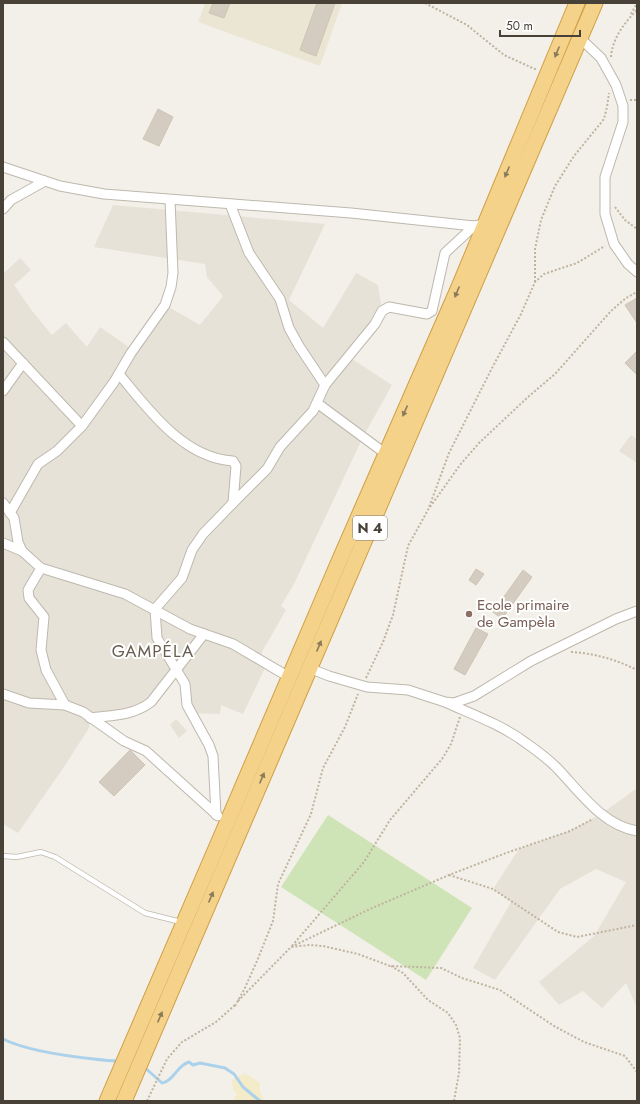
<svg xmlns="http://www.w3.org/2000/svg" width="640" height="1104" font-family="Jost,sans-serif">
  <rect width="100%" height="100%" fill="#f3f0e9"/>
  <g fill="#e7e2d8">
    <path d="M113,205L325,224L289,300L323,328L356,273L378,285L382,311L349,357L392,385L363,437L294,584L281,606L286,610L258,659L267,664L243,714L221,705L220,714L191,713L176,669L142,709L90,718L89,728L64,767L18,833L3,824V274L20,258L31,270L14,285L33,312L52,335L66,323L87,347L100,327L133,350L165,305L200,325L223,296L207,277L205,264L94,247Z"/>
    <path d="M631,435L637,439V463L619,451Z"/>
    <path d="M176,719L187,731L179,738L170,725Z"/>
    <path d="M637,788V1008L626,983L602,1008L583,991L559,1005L539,982L594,936L626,882L596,869L560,889L495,980L473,968L511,902L493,889L519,849L570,831L601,814Z"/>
  </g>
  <path fill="#ebe5d4" d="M205,3H342L320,66L198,22Z"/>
  <path fill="#cfe4b6" d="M328,815L472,908L426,980L281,887Z"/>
  <path fill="#f4ebc9" d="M245,1073L260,1083V1092L265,1101H233L237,1094L233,1089L232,1080Z"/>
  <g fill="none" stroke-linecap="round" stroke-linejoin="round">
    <g stroke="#abd1eb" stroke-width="3">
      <path d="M3,1039C27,1051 66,1056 94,1059C102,1060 110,1061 118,1061"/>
      <path d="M143,1066L162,1083C174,1081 177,1065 189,1062L193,1065L200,1063L225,1068L234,1074L243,1087L260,1101"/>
    </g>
  </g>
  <g fill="#d4ccc0" stroke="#cec4b3">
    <path d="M213,3H230L224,18L209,13Z"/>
    <path d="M317,3H335L316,56L300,50Z"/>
    <path d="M158,109L173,117L159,146L143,139Z"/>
    <path d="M637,298V323L625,305Z"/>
    <path d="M637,351V375L625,363Z"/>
    <path d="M476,569L484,574L476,585L469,580Z"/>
    <path d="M523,570L532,577L502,619L493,612Z"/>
    <path d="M476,628L488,634L465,675L454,669Z"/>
    <path d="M130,750L145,765L114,796L99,782Z"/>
  </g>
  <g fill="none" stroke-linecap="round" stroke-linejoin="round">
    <defs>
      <path id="service" d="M3,856L17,857L41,852L55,857L145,913L181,922"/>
      <g id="minor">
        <path d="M580,38L601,58L616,85L623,106V122L605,177V214L614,244L628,264L637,272"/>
        <path d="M3,167L60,186L104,194L351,213L474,226L485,224"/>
        <path d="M230,204L249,253L280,299L289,328L299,346L325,385"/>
        <path d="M3,209L11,200L45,181"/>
        <path d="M3,342L82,426"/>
        <path d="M119,374C148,409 183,458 233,461L236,466L233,503L203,534L192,550L182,578L155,609L157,638L185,684L187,705L209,745L213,756L216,815"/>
        <path d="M3,391L23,363"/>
        <path d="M317,403L386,454"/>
        <path d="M3,503L14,518L18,542L22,551L41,568L125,594L190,629L233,644L289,677"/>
        <path d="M233,503L267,469L280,447L313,411L325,385L375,324L382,311L389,307L427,314L432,311L445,253L474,226"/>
        <path d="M10,513L38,464L57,451L82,426L114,382L131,353L165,305L171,287L173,273L170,200"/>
        <path d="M3,543L22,551"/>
        <path d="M41,568L28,590L29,598L44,617L41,650L46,670L65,705"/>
        <path d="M309,668L329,676L367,687L408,690L445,702L454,703L474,696L531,661L616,619L637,611"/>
        <path d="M3,694L29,703L65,705L83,712L124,741L146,751L218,816"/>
        <path d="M447,703C474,715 502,725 526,743C536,750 548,759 557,768C580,792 602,825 637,831"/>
        <path d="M90,718C112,715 133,716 151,702L204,634"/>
      </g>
      <g id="trunk">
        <path d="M107,1101L227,823L337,566L459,287L577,3"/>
        <path d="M124,1101L595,3"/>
      </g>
    </defs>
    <use href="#service" stroke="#beb8ad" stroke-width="6"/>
    <use href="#minor" stroke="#beb8ad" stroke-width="11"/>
    <use href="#trunk" stroke="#d19e45" stroke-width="17"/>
    <g stroke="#bfb39f" stroke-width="2" stroke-dasharray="2 2" stroke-linecap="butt">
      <path d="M425,3L467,25L504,55L537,70"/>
      <path d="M631,14L637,3"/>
      <path d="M611,57C612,39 625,22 637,10"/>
      <path d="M630,100H637"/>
      <path d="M615,207L625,220L637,229"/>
      <path d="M535,282V249L541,220L555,186L574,156L604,119L607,107L609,93"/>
      <path d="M430,507L460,465L479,443L528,397L555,374L611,311L626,298L637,292"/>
      <path d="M571,652C594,653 617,660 637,670"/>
      <path d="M366,678L383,642L393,615L408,546L428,510L449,453L491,370L521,314L535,282L544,274L577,263L605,246"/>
      <path d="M460,717L451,744L442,759L390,820L364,862L291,947L309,945L323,946L358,954L390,966L441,968L462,978L500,990L554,1026L584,1042L625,1056L637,1072"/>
      <path d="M449,875L493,889L558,932L577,937L637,925"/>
      <path d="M391,966L403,973L428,1000L448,1013L456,1025L460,1038L459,1073L454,1101"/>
      <path d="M238,1001L291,947L370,909L449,875L506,853L570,831L593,819"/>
      <path d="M235,1006L244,990L257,961L273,921L278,884L311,814L323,768L345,727L358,694"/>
      <path d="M147,1101L167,1059L182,1042L216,1022L235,1005"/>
    </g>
    <use href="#service" stroke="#fff" stroke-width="4.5"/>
    <use href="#minor" stroke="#fff" stroke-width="9"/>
    <use href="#trunk" stroke="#f4d28a" stroke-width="15"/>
  </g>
  <defs><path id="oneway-solid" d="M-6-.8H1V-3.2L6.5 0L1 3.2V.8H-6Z"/></defs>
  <g fill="#8c7b59">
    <use href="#oneway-solid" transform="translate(557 52) rotate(113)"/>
    <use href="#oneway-solid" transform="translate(507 172) rotate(113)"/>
    <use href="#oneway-solid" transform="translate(457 292) rotate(113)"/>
    <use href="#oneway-solid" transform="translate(405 411) rotate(114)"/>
    <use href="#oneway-solid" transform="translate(319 646) rotate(-67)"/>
    <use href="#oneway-solid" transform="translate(262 778) rotate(-67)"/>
    <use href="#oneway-solid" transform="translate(211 897) rotate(-67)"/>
    <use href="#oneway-solid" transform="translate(160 1017) rotate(-67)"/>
  </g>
  <circle fill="#8d6e63" stroke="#fff" stroke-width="1.5" cx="469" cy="614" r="4"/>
  <g text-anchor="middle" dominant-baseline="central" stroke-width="4" stroke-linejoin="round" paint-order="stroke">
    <rect fill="#fff" stroke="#7e7a74" stroke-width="1" x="353" y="516" width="34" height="24" rx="3"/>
    <g font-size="14" font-weight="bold" fill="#474138">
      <text x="370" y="528">N 4</text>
    </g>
    <g font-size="15" fill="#785e54" stroke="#fff" text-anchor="start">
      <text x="477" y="605">Ecole primaire<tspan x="477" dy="17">de Gampèla</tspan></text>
    </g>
    <g font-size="17" letter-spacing="1" fill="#685f50" stroke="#fff">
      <text x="153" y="651">GAMPÉLA</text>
    </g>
  </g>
  <rect width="640" height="1104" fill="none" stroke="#474138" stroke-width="8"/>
  <path d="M500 30v6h80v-6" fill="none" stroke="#474138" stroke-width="2"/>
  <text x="506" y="30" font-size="12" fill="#474138" stroke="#ffffff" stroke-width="3" paint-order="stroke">50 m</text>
</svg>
